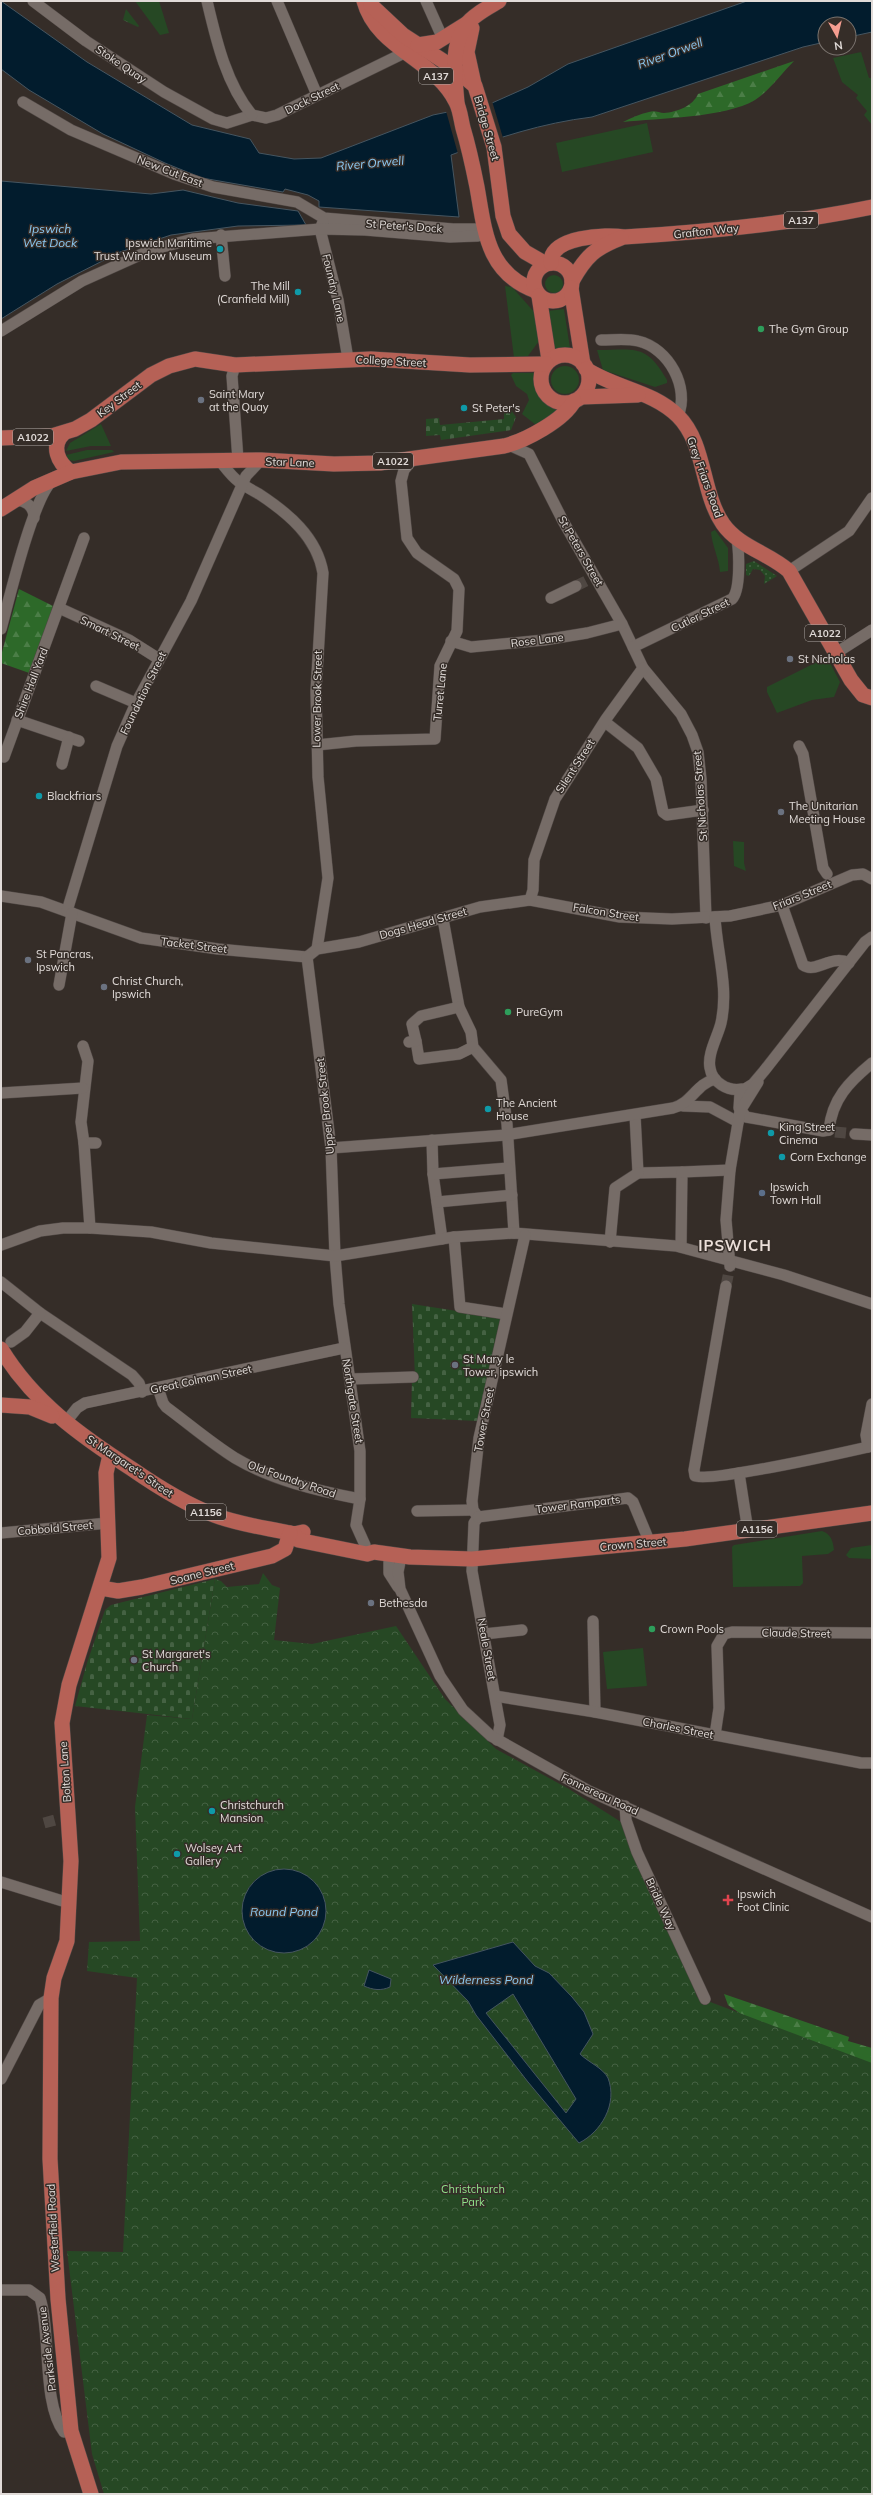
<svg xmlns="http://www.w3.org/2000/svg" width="873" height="2495" font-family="Mulish,sans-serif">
  <defs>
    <pattern id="forest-firs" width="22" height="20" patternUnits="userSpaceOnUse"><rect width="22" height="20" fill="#2d6929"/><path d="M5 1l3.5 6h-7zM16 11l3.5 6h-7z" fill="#4b7e47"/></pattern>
    <pattern id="cemetery-stones" width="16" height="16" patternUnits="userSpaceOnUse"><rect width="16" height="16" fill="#264824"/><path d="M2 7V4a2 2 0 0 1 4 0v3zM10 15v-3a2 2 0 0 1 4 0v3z" fill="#456243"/></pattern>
    <pattern id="park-crowns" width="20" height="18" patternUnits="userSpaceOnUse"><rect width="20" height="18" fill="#264824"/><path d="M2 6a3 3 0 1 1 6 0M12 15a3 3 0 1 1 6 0" fill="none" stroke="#456243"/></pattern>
    <pattern id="garden-dots" width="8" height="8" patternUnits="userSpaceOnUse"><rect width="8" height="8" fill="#264824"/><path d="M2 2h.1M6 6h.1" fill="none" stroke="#456243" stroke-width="1.8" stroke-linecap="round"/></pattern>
  </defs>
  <rect width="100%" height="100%" fill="#352d28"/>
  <g fill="#264824">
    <path d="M135,1H159L169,33L160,35Z"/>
    <path d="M861,52L869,78H872V125L864,115L867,111L856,98L858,95L842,82L833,58Z"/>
    <path d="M647,123L653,152L562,172L556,143Z"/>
    <circle cx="554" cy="284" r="9"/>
    <path d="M505,286L512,287L536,314L539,341L528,356L514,358Z"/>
    <path d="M564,309L570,348H556L551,351L547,311Z"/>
    <path d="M597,350C635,350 646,343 667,380V383L655,387L603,370Z"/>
    <circle cx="565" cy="380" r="14"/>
    <path d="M513,373H535C534,392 541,404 559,411L536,425L522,414L529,400L527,394L516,386L511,375Z"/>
    <path d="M101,424L111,446H91L66,451L70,443Z"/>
    <path d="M87,450H112L114,452L74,461L69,460L66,455Z"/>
    <path d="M715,530L728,548V571L720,572C719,558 712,546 711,532Z"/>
    <path d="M827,657L840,682L834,697L812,700L777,713L767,692V687Z"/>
    <path d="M733,841L744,842V863L746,871L734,866Z"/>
    <path d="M822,1531C831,1534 833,1541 834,1550L828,1554L802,1556L803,1583L800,1586L733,1587L732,1547L734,1545Z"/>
    <path d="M872,1545V1559L849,1558L846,1555L851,1548Z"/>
    <path d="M643,1648L647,1686L607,1689L603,1652Z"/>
  </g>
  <g fill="url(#forest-firs)">
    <path d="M794,61C782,73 769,91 755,100C725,118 658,118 623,122C631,118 640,114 649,112C655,110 659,113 664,113C677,112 693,106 698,94Z"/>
    <path d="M19,589L53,606L32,674L1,663V656Z"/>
    <path d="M724,1994L849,2037L848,2041L872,2048V2066L763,2030L728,2005Z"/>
  </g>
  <g fill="url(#cemetery-stones)">
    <path d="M504,407L511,410L516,417L511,430L441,440L440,435L426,436V419L439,418L440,425L504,419Z"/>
    <path d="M412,1304L502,1318L479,1421L411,1418L412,1379L415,1378Z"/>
    <path d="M215,1579L192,1719L75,1706L87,1663L105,1610L111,1605Z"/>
  </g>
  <g fill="url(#park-crowns)" fill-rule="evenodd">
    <path d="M126,9L139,26L138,27L123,20Z"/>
    <path d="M263,1573L272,1585L280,1588L274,1640L312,1644L396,1626L445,1699L496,1749L569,1789L629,1827L666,1910L697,1997L872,2063V2494H104L92,2454L67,2251L123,2252L137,1978L87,1971L89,1942L140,1941L135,1807L147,1715L192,1719L215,1579L221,1581L227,1587L259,1584ZM256,1879L323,1897C329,1917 322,1936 305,1948L247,1890Z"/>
  </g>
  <path fill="url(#garden-dots)" d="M754,561L777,576L764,584L765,576L760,570L753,569L749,576L746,575V564Z"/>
  <g fill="#021c2d" stroke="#455560" fill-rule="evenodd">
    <path d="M1,1L87,62L192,125L250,139L259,153L294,159L321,158L433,115L492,103L528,87L568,64L747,1H872V32L849,37V24H825V42L803,47L592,117C542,123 497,138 451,155L459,217L319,207V201L308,195L285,189L283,192L202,178L165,163L103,134L29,90L1,69Z"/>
    <path d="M1,181L151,194L183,190L238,203L298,211L306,225L238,226L171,235L120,252L57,284L1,319Z"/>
    <circle cx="284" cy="1911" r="42"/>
    <path d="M513,1942L535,1966L549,1973L572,1997L584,2012L593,2034L580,2054C588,2062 603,2068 608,2078C618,2104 601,2132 579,2143L528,2082L476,2015L468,2001L433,1965ZM513,1994L576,2099L566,2113L486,2013Z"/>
    <path d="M369,1970L391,1979L390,1987C381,1991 373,1990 364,1986Z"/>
  </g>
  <path fill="#352d28" d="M492,101L503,138L458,154L446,111Z"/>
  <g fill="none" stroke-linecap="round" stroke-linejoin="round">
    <g stroke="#4f4742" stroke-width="11" stroke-dasharray="11 5.5" stroke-linecap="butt">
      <path d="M576,586L588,580"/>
      <path d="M835,1132L855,1134"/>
      <path d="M726,1286L730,1266"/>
      <path d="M44,1823L59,1819"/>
    </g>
    <defs>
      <g id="minor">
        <path d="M33,1L86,41L164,92L213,119L227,123L252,115L266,118L277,115L406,52"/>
        <path d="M207,1C216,39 226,84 252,115"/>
        <path d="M277,1L317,95"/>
        <path d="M426,1L443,39"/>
        <path d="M23,102L71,130L174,174L213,187L297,202L324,218L453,229H484"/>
        <path d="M323,222L320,229L338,300L348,359"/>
        <path d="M221,235L225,276"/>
        <path d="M1,331L82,281L151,250L193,239L320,229L365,230L450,237L478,236"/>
        <path d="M601,340C614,340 626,338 638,341C669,348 690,388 678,416"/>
        <path d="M235,365L232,376L238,460"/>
        <path d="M509,445L529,454L563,521L622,624L643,668L681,714L692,735L698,752L701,779L706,918"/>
        <path d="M219,460C225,467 231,476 238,481C244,486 252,490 259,494C288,513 317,537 323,573L316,691L318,777L328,878L317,949"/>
        <path d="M12,501C24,499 34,505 34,518"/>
        <path d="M789,571L849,531L872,498"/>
        <path d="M551,598L576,586"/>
        <path d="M59,608L129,640L159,659"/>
        <path d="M1,629C9,600 33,497 53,480"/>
        <path d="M451,641L471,647L544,640L587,633L622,624"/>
        <path d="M633,647L732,599C741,590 739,552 737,539"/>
        <path d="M836,653L872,630"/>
        <path d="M96,686L136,703"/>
        <path d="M17,720L79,741"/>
        <path d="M605,722L638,748L656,779L663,812L667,815L703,810"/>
        <path d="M317,745L356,741L435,739L440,666L457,631L459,589L454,579L417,553L407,538L401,481L404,470L414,458"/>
        <path d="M799,746L803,754L823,868L827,874"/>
        <path d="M4,757L84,538"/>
        <path d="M62,764L69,737"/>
        <path d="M1,896L41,902L141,938L218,949L307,957L317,949L359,942L480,907L530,900L620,917L672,919L730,916L782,905L852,875L863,874L872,879"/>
        <path d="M530,900L533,890L534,860L555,799L606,719L643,668"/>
        <path d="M782,905L803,965C816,974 831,954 849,963"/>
        <path d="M67,911L117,746L136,703L191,601L246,476L261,460"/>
        <path d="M715,917C717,954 729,987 721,1023C718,1036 707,1054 710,1068C712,1082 728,1092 742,1089"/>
        <path d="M443,919L459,1007L471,1032L473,1047L501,1080L507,1124L514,1233"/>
        <path d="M307,957L331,1148L335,1256L339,1304L360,1451V1499L356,1525L365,1545"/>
        <path d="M59,985L72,913"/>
        <path d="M416,1041L419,1059L459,1054L473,1047"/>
        <path d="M409,1042L416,1041L412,1024L421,1016L459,1007"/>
        <path d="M83,1046L88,1061L81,1122L84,1143H96"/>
        <path d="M1,1093L83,1088"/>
        <path d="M683,1106L710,1107L738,1122"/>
        <path d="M635,1115L638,1173L682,1172L681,1247"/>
        <path d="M829,1130L823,1131L746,1117L739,1108L740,1092L753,1084L764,1071L865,942L872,937"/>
        <path d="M829,1130C832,1099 849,1082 872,1063"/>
        <path d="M855,1134L872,1135"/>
        <path d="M432,1140L433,1174L442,1239"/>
        <path d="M84,1143L90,1228"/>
        <path d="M331,1148L506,1135L673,1108C692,1103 696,1084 715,1079"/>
        <path d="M682,1172L730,1170"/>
        <path d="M433,1174L508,1168"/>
        <path d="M437,1202L512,1195"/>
        <path d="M454,1237L460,1307L506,1314"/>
        <path d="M610,1242L615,1188L638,1173"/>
        <path d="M1,1245L40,1231L63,1228H90L151,1232L211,1243L335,1256L454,1237L514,1233L676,1246L784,1275L872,1304"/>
        <path d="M730,1266L726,1220L730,1170L740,1111L758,1082"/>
        <path d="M1,1282L40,1313L132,1375L139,1383L142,1392"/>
        <path d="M726,1286L694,1470L695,1476C704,1484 850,1451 872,1446"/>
        <path d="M11,1342L25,1332L40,1313"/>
        <path d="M351,1379L413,1377"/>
        <path d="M158,1388L163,1403L166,1407C189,1424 211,1443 235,1458C272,1480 318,1491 360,1499"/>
        <path d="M65,1423L77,1408L85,1403L344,1348"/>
        <path d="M868,1447L866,1435L872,1404"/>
        <path d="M739,1473L748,1531"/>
        <path d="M417,1511L473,1510"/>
        <path d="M478,1517L473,1510L472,1501L479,1438L525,1235"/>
        <path d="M478,1517L474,1523L472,1571L500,1725L497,1740"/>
        <path d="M478,1517L628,1498L633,1502L650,1543"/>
        <path d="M1,1533L108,1523"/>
        <path d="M389,1555V1573L398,1587"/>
        <path d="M401,1557L398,1572L400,1589L440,1676L463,1710L491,1736L589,1791L872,1917"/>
        <path d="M593,1621L595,1712"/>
        <path d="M484,1634L522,1630"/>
        <path d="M495,1696L595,1712L861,1763H872"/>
        <path d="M715,1735L719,1708L717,1646L724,1634L732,1632L872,1633"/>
        <path d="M625,1806L626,1820L637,1852L705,1999"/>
        <path d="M1,1882L69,1903"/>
        <path d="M1,2079L39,2005L51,1998"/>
        <path d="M1,2290H29L40,2298C51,2332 42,2404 64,2432L71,2431"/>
      </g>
      <g id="major">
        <path d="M364,1C377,49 435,59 456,102C460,109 461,120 463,128C469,148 473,167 477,187C485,232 487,273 536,291"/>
        <path d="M371,5L403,35L454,68L475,86L494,147L503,216L509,234L525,252L546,264"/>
        <path d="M472,28L467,52L474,84"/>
        <path d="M418,45L437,42L466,24"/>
        <path d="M457,103C455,77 450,47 466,25C473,15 489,7 499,1"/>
        <circle cx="553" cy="282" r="19"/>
        <path d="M551,263C549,236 607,234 624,237C707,232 790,224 872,207"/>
        <path d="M572,281C586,256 595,248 621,238"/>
        <path d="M571,288L583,364"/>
        <path d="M539,296L549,360"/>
        <circle cx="565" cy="379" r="24"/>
        <path d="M586,369C614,388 653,391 678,416C706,444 701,492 723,524C739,547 769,553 789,571L851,680L863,695L872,698"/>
        <path d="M581,397L638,395"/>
        <path d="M64,433C50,446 58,463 71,472"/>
        <path d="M1,438L52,436L75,429L91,420L151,375L169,366L195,359L235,365L371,359L470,365L546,364"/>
        <path d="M1,509L34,488L71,472L121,462L261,460L334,464L380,463L504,446C525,441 564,420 574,401"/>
        <path d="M1,1349C33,1402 81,1436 132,1469C158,1487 185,1504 214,1515C240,1525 268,1528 294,1534L303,1532"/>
        <path d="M1,1405L30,1407L52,1416"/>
        <path d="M294,1534L298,1540L367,1554L374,1552L410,1557L472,1559L685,1539L872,1513"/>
        <path d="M101,1588L118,1591L142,1587L272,1556L285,1549L290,1533"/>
        <path d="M91,2494L71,2431L58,2299L50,2159L51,1998L54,1978L67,1941L71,1861L62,1723L69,1685L109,1558L106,1473L110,1455"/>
      </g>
    </defs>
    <use href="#minor" stroke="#504845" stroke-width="12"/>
    <use href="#major" stroke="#504845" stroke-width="16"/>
    <use href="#minor" stroke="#766c67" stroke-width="11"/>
    <use href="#major" stroke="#b66156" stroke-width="15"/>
  </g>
  <g fill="#0f9aa8" stroke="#352d28" stroke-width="1.5">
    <circle cx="220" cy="249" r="4"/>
    <circle cx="298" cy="292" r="4"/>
    <circle cx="464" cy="408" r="4"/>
    <circle cx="39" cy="796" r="4"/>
    <circle cx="488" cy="1109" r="4"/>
    <circle cx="771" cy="1133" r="4"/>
    <circle cx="782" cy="1157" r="4"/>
    <circle cx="212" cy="1811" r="4"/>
    <circle cx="177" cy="1854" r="4"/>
  </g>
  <g fill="#2e9e5b" stroke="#352d28" stroke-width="1.5">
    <circle cx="761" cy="329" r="4"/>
    <circle cx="508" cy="1012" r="4"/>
    <circle cx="652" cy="1629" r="4"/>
  </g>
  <g fill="#6b7280" stroke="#352d28" stroke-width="1.5">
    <circle cx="201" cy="400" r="4"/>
    <circle cx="790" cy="659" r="4"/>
    <circle cx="781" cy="812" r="4"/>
    <circle cx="28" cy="960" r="4"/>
    <circle cx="104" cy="987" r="4"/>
    <circle cx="455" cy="1365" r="4"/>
    <circle cx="371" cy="1603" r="4"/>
    <circle cx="134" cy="1660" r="4"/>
  </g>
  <circle fill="#5c6f8a" stroke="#352d28" stroke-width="1.5" cx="762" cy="1193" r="4"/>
  <path fill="#e0444e" stroke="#352d28" stroke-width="1.5" d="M726 1894h4v4h4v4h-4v4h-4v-4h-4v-4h4z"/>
  <g text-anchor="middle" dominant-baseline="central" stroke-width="3" stroke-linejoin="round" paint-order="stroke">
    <g fill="#352d28" stroke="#ada7a3" stroke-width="1">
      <rect x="419" y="68" width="34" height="16" rx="3"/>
      <rect x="784" y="212" width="34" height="16" rx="3"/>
      <rect x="13" y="429" width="40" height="16" rx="3"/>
      <rect x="373" y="453" width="40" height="16" rx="3"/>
      <rect x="805" y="625" width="40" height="16" rx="3"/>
      <rect x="186" y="1504" width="40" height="16" rx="3"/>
      <rect x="737" y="1521" width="40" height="16" rx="3"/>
    </g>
    <g font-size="10" font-weight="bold" fill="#e1dbd8">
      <text x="436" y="76">A137</text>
      <text x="801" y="220">A137</text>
      <text x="33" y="437">A1022</text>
      <text x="393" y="461">A1022</text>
      <text x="825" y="633">A1022</text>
      <text x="206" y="1512">A1156</text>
      <text x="757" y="1529">A1156</text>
    </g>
    <g font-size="11" fill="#e1dbd8" stroke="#352d28">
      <text transform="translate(121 64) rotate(34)">Stoke Quay</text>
      <text transform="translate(312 98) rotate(-26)">Dock Street</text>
      <text transform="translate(487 128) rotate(74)">Bridge Street</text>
      <text transform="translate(170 171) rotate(21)">New Cut East</text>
      <text transform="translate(404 226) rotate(4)">St Peter's Dock</text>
      <text transform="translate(706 231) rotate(-6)">Grafton Way</text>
      <text transform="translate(334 288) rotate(77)">Foundry Lane</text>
      <text transform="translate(391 361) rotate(3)">College Street</text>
      <text transform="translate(119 399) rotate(-37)">Key Street</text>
      <text transform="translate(290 462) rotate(2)">Star Lane</text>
      <text transform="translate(705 477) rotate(70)">Grey Friars Road</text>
      <text transform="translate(581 551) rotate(60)">St Peters Street</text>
      <text transform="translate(700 615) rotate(-26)">Cutler Street</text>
      <text transform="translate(110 633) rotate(26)">Smart Street</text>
      <text transform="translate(537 640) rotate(-7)">Rose Lane</text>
      <text transform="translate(31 683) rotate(-69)">Shire Hall Yard</text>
      <text transform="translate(440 692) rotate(-84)">Turret Lane</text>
      <text transform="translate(143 693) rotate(-64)">Foundation Street</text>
      <text transform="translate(317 699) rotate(-89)">Lower Brook Street</text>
      <text transform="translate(575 766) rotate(-57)">Silent Street</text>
      <text transform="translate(700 796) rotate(-94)">St Nicholas Street</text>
      <text transform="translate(802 895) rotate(-22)">Friars Street</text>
      <text transform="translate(606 912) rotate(9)">Falcon Street</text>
      <text transform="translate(423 923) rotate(-16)">Dogs Head Street</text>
      <text transform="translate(194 945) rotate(7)">Tacket Street</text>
      <text transform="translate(325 1106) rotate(-96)">Upper Brook Street</text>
      <text transform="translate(201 1379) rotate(-12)">Great Colman Street</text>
      <text transform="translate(353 1401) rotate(81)">Northgate Street</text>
      <text transform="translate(484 1420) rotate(-79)">Tower Street</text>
      <text transform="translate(130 1466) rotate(34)">St Margaret's Street</text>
      <text transform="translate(292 1479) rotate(19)">Old Foundry Road</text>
      <text transform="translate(578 1504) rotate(-7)">Tower Ramparts</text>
      <text transform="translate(55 1528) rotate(-5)">Cobbold Street</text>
      <text transform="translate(633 1544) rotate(-5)">Crown Street</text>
      <text transform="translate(202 1573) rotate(-14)">Soane Street</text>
      <text transform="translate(796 1633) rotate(1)">Claude Street</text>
      <text transform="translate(487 1649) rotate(80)">Neale Street</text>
      <text transform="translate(678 1728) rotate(11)">Charles Street</text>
      <text transform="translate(65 1772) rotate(-94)">Bolton Lane</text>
      <text transform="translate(600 1794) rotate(25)">Fonnereau Road</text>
      <text transform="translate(661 1904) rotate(65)">Bridle Way</text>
      <text transform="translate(53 2228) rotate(-93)">Westerfield Road</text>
      <text transform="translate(47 2349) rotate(-97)">Parkside Avenue</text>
    </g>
    <g font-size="11" fill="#e1dbd8" stroke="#352d28" text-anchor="start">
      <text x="212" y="243" text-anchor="end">Ipswich Maritime<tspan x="212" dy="13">Trust Window Museum</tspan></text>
      <text x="290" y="286" text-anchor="end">The Mill<tspan x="290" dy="13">(Cranfield Mill)</tspan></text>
      <text x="769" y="329">The Gym Group</text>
      <text x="209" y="394">Saint Mary<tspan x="209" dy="13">at the Quay</tspan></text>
      <text x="472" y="408">St Peter's</text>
      <text x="798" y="659">St Nicholas</text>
      <text x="47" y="796">Blackfriars</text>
      <text x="789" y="806">The Unitarian<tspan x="789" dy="13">Meeting House</tspan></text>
      <text x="36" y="954">St Pancras,<tspan x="36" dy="13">Ipswich</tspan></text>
      <text x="112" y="981">Christ Church,<tspan x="112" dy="13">Ipswich</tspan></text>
      <text x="516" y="1012">PureGym</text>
      <text x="496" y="1103">The Ancient<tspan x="496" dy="13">House</tspan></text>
      <text x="779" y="1127">King Street<tspan x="779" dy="13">Cinema</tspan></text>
      <text x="790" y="1157">Corn Exchange</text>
      <text x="770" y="1187">Ipswich<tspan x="770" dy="13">Town Hall</tspan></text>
      <text x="463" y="1359">St Mary le<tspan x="463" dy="13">Tower, ipswich</tspan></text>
      <text x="379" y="1603">Bethesda</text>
      <text x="660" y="1629">Crown Pools</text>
      <text x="142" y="1654">St Margaret's<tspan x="142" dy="13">Church</tspan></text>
      <text x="220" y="1805">Christchurch<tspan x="220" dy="13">Mansion</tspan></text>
      <text x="185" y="1848">Wolsey Art<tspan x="185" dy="13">Gallery</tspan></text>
      <text x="737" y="1894">Ipswich<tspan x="737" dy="13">Foot Clinic</tspan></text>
    </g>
    <g font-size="11" fill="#91e48b" stroke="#352d28">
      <text x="473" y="2189">Christchurch<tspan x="473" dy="13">Park</tspan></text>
    </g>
    <g font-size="12" font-style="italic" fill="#8bc9f3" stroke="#352d28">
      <text transform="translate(670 53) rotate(-20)">River Orwell</text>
      <text transform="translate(370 163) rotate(-5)">River Orwell</text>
      <text x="50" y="228">Ipswich<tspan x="50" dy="14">Wet Dock</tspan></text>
      <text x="284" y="1911">Round Pond</text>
      <text x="486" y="1979">Wilderness Pond</text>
    </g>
    <g font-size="15" font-weight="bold" letter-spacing="1" fill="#ebdfd9" stroke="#352d28">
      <text x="735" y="1245">IPSWICH</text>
    </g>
  </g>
  <rect width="873" height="2495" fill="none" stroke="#e1dbd8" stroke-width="4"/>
  <g transform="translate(837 36) rotate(172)"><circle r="19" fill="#352d28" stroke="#7a736e"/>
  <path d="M0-3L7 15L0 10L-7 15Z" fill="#f59d90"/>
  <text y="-6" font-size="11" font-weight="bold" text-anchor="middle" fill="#e1dbd8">N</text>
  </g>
</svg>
